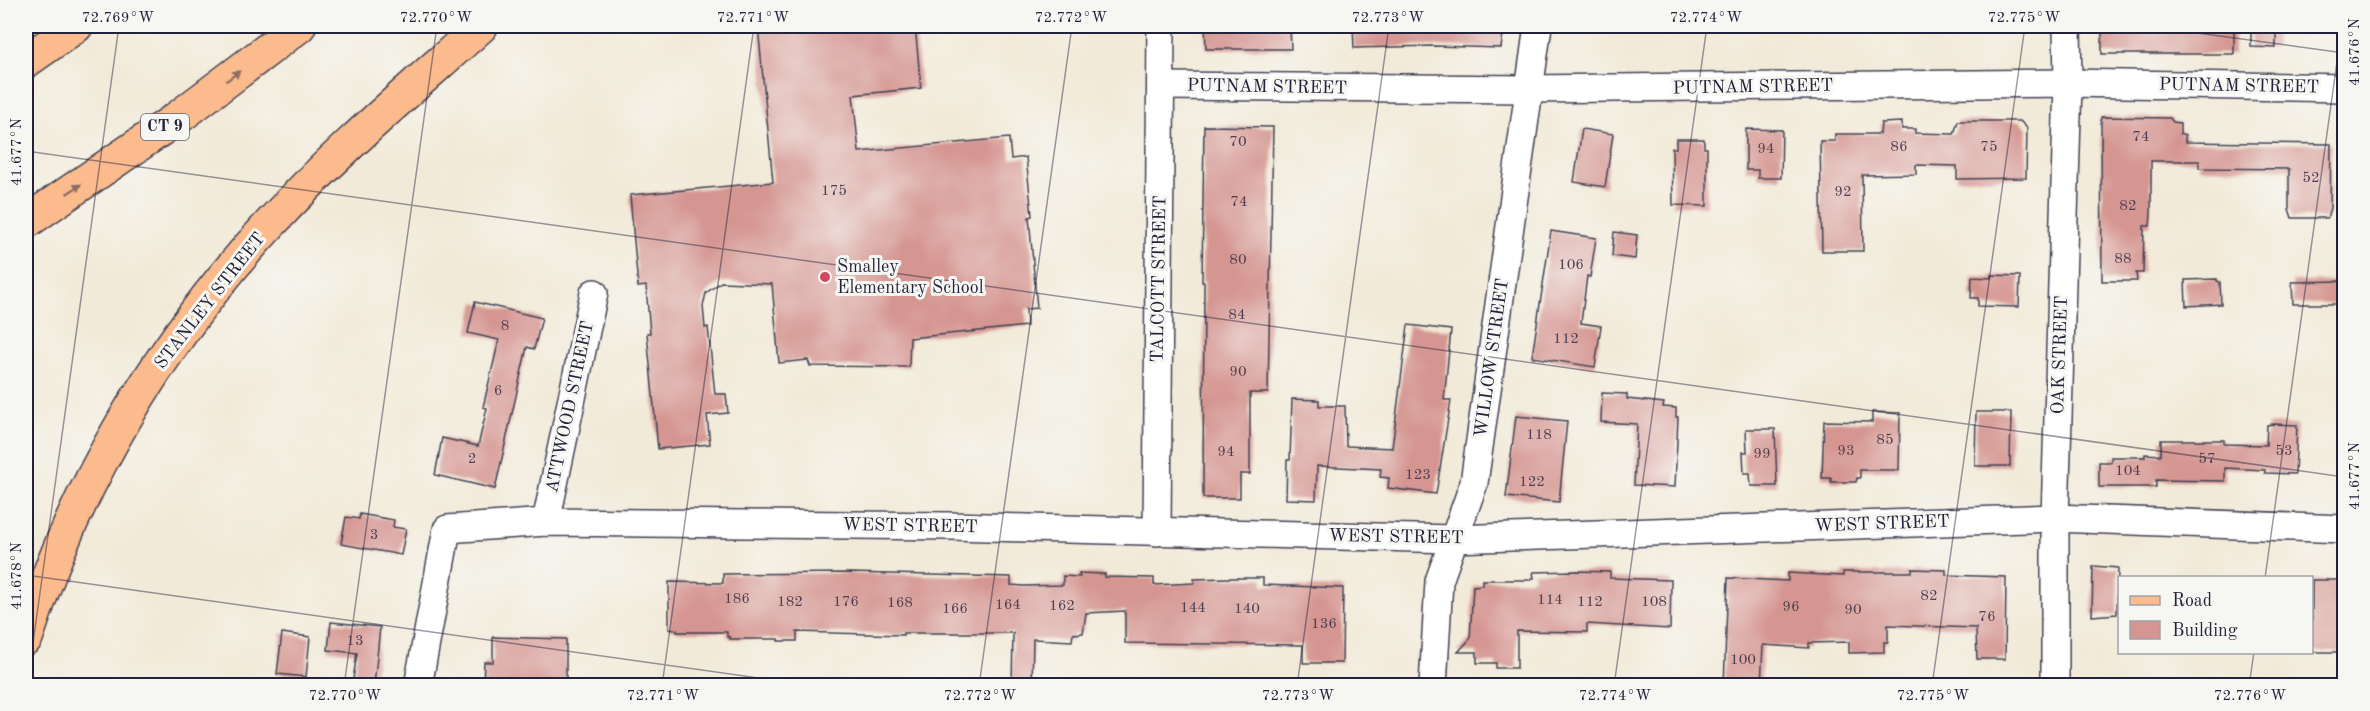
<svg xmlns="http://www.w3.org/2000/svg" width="2370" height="711" font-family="'Old Standard TT',serif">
  <rect width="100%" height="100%" fill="#f6f6f2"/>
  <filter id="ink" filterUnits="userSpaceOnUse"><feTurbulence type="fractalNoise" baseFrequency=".0167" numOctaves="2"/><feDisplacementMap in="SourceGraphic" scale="12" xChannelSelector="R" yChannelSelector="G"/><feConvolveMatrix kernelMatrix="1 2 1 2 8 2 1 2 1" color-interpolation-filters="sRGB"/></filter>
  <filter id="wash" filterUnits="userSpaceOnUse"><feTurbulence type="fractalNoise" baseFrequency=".008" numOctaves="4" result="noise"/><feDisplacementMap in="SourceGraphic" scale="24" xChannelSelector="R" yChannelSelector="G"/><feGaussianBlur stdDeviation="1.35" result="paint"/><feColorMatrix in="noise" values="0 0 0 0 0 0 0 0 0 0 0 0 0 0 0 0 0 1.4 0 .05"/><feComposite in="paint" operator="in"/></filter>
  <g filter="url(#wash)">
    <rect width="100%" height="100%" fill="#f2ead8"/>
    <g id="blocks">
      <g fill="#d59591">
        <path d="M758,26H915L921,88L853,95L859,152L1009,138L1011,159L1026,157L1032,216L1029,217L1037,308L1026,309L1027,326L910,338L909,367L810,366L808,360L779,363L772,284L721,282L706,293L703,306L705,328L708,327L715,394H726L728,413L707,415L710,444L658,449L647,333H650L646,286L638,287L630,195L773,182Z"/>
        <path d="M1205,26H1290L1291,49H1206Z"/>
        <path d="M1353,26H1504L1501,48L1434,46L1354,48Z"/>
        <path d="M2102,26H2178V29L2234,30V54H2102Z"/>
        <path d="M2251,26H2276V48L2251,47Z"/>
        <path d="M2101,117L2170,118L2173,122L2180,123V134L2185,135V142L2331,144L2330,208L2327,218H2292L2289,209V169L2199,168V161H2151V214L2150,226H2144L2143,273H2136L2137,281H2102Z"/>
        <path d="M1958,121H2020L2027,128L2026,178L1957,179V166L1916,165V174L1862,175L1863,251H1822L1820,141H1835V134H1880L1881,123L1902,122V129H1915V133L1954,134Z"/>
        <path d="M1204,126L1273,127L1268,393H1250V474H1240V498H1203L1204,282H1202Z"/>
        <path d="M1582,129L1613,134L1605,187L1574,182Z"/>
        <path d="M1746,129L1782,130L1781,178H1758V170H1746Z"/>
        <path d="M1676,139H1704V148H1707V206L1673,205L1672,148H1676Z"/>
        <path d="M1551,231L1596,238L1590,277L1587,276L1581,323L1601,326L1595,367L1532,357Z"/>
        <path d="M1614,232L1637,235L1635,259L1612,256Z"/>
        <path d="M1991,275L2020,276L2019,307L1978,306V298H1971L1972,277L1991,278Z"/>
        <path d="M2217,279V281L2220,282L2221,304L2186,306L2185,280Z"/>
        <path d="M2344,281V304H2293L2292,282Z"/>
        <path d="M475,302L542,318L534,349L527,347L495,489L435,475L442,438L478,446L487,408L483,407L499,340L468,333Z"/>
        <path d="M1408,325L1451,330L1444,400H1451L1436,494L1388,488L1389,478L1380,477L1381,469L1317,466L1316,500L1286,499L1287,460H1290L1292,399L1319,400V406H1345L1346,446L1392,448Z"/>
        <path d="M1602,393L1627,394V399L1664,403L1663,407L1676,408V417H1678L1675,487L1634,485L1637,424L1601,422Z"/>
        <path d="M1872,412L1900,413L1899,470H1860V478H1857L1856,482H1831V478H1822L1824,421L1872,422Z"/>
        <path d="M1976,412H2011L2010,466H1975Z"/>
        <path d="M1516,416L1567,421L1559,502L1506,497Z"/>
        <path d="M2273,424L2297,425L2295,474L2265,473V470L2225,468V481L2156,480V487H2099V462H2111V457H2145V454L2161,455V440H2224V444L2266,445L2267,425Z"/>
        <path d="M1746,429H1775L1777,486H1751L1750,473H1744L1743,452H1747Z"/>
        <path d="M360,514L394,520L393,527L406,529L401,555L341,544L346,517L359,519Z"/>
        <path d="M2093,566L2118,568L2117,614L2092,616Z"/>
        <path d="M1912,569L1946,570V575L2006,577L2005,659H1977L1976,628L1888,625V642H1884V652L1849,653V642L1809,643V648L1763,645L1761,686H1724L1728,578L1788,581V573L1843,576V572H1912Z"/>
        <path d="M1577,571L1610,572V578L1671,580L1670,629L1587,624V632L1517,631V668H1496V663H1477V652H1458L1470,639L1473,586L1482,585V580H1531V578H1534L1533,572Z"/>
        <path d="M850,573L1011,577V585L1024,586L1063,585V576L1080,577L1079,573L1105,574V577L1154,578V585L1194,583V579L1227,578H1263V585L1343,588L1342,663H1303V645L1125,643V611L1086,613L1083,633L1073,634L1072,641L1033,639L1032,686H1012L1013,633H903V635L797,632V641H778V639H730V637H727V632H677V630L669,629V582L723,583V574Z"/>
        <rect x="2312" y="580" width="32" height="72"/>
        <path d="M331,622L380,627L374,686H352L357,653L328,650Z"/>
        <path d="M282,633L310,637L306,677L277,674Z"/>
        <path d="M493,637L566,639V686H483L484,662H493Z"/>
      </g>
    </g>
  </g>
  <g filter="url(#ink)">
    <use href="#blocks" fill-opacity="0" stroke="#414053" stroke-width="1.5"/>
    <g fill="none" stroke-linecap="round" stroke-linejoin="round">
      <defs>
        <g id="minor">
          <path d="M1162,86L1528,89L2068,83L2344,88"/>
          <path d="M546,522L594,293"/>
          <path d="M1157,532L1161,26"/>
          <path d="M418,686L447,529L546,522L950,526L1453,539L2055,518L2344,529"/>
          <path d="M1433,686L1439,581L1474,483L1538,26"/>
          <path d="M2055,686V518L2068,83L2067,26"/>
        </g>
        <path id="major" d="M26,638C76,485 160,342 270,224C335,153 410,90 481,26"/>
        <g id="highway">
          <path d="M26,61L76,26"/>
          <path d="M26,222L176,119L299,26"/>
        </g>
      </defs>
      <use href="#minor" stroke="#414053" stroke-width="30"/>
      <use href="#major" stroke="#414053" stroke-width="36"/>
      <use href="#highway" stroke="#414053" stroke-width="36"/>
      <use href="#minor" stroke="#fff" stroke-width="27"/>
      <use href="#major" stroke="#fbbb8c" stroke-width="33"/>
      <use href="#highway" stroke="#fbbb8c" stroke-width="33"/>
    </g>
    <defs><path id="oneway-solid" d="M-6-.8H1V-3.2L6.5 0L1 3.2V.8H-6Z" transform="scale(1.5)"/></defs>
    <g fill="#8e6e64">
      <use href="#oneway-solid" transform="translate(233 76) rotate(-37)"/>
      <use href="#oneway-solid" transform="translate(74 189) rotate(-34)"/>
    </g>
  </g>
  <path fill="none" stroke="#22223b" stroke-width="1.5" stroke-opacity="0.45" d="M2146,26L2344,53M26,151L2344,477M26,575L815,686M2265,578L2342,26M27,686L119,26M344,686L437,26M662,686L754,26M979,686L1072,26M1297,686L1389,26M1614,686L1707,26M1932,686L2025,26M2249,686L2254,652"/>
  <circle fill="#d1495b" stroke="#f6f6f2" stroke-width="2" cx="825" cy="277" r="6"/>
  <g text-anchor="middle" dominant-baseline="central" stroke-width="6" stroke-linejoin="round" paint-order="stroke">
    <g font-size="15" fill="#4f3f50">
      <text x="2141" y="137">74</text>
      <text x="1238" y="142">70</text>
      <text x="1899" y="147">86</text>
      <text x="1989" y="147">75</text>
      <text x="1766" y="149">94</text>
      <text x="2311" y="178">52</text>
      <text x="834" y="191">175</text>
      <text x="1843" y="192">92</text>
      <text x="1239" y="202">74</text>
      <text x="2128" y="206">82</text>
      <text x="2123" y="259">88</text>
      <text x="1238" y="260">80</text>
      <text x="1571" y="265">106</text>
      <text x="1237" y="315">84</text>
      <text x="505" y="326">8</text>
      <text x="1566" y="339">112</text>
      <text x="1238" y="372">90</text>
      <text x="498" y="391">6</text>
      <text x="1539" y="435">118</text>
      <text x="1885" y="440">85</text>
      <text x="1846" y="451">93</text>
      <text x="2284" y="451">53</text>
      <text x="1226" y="452">94</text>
      <text x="1762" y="454">99</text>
      <text x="472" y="459">2</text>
      <text x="2207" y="459">57</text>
      <text x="2128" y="471">104</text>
      <text x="1418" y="475">123</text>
      <text x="1532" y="482">122</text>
      <text x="374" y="535">3</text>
      <text x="1929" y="596">82</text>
      <text x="737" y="599">186</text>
      <text x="1550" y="600">114</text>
      <text x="790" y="602">182</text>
      <text x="846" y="602">176</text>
      <text x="1590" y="602">112</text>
      <text x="1654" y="602">108</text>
      <text x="900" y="603">168</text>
      <text x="1008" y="605">164</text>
      <text x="1062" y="606">162</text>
      <text x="1791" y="607">96</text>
      <text x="1193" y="608">144</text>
      <text x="955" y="609">166</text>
      <text x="1247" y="609">140</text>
      <text x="1853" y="610">90</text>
      <text x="1987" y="617">76</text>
      <text x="1324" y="624">136</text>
      <text x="355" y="641">13</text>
      <text x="1743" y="660">100</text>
    </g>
    <rect fill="#f6f6f2" stroke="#626272" stroke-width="1.5" x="141" y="114" width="48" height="26" rx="4.5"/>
    <g font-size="16" font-weight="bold" fill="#22223b">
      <text x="165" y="127">CT 9</text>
    </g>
    <g font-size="18" fill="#22223b" stroke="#f6f6f2">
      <text transform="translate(2239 86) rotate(1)">PUTNAM STREET</text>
      <text transform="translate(1267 87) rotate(1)">PUTNAM STREET</text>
      <text transform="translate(1753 87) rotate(-1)">PUTNAM STREET</text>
      <text transform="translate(1159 279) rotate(-89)">TALCOTT STREET</text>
      <text transform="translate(210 301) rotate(-52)">STANLEY STREET</text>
      <text transform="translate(2060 355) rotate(-88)">OAK STREET</text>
      <text transform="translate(1492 358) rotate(-82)">WILLOW STREET</text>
      <text transform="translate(570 407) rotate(-78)">ATTWOOD STREET</text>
      <text transform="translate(1882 524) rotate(-2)">WEST STREET</text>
      <text transform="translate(910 526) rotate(1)">WEST STREET</text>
      <text transform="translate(1396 537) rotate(1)">WEST STREET</text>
    </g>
    <g font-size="18" fill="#22223b" stroke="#f6f6f2" text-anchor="start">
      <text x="837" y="267">Smalley<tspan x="837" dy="21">Elementary School</tspan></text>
    </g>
  </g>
  <rect width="2370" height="711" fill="none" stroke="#f6f6f2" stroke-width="66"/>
  <rect x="2118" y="576" width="195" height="78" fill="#f6f6f2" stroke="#a1a1a9" stroke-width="1.5"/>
  <rect x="2130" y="596" width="30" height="9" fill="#fbbb8c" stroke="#a1a1a9" stroke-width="1.5"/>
  <text x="2172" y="606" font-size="18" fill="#22223b">Road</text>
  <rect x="2130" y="621" width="30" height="18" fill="#d59591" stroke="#a1a1a9" stroke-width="1.5"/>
  <text x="2172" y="636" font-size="18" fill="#22223b">Building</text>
  <rect x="33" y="33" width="2304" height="645" fill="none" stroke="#22223b" stroke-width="2"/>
  <g font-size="15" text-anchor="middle" fill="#22223b">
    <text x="118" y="22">72.769°W</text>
    <text x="436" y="22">72.770°W</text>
    <text x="753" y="22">72.771°W</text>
    <text x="1071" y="22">72.772°W</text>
    <text x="1388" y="22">72.773°W</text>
    <text x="1706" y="22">72.774°W</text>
    <text x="2024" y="22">72.775°W</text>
    <text transform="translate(2354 52) rotate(-90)" y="5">41.676°N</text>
    <text transform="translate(16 152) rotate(-90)" y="5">41.677°N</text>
    <text transform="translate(2354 476) rotate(-90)" y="5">41.677°N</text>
    <text transform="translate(16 576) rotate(-90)" y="5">41.678°N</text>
    <text x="345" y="700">72.770°W</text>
    <text x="663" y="700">72.771°W</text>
    <text x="980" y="700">72.772°W</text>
    <text x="1298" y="700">72.773°W</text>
    <text x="1615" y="700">72.774°W</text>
    <text x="1933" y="700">72.775°W</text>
    <text x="2250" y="700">72.776°W</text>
  </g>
</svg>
